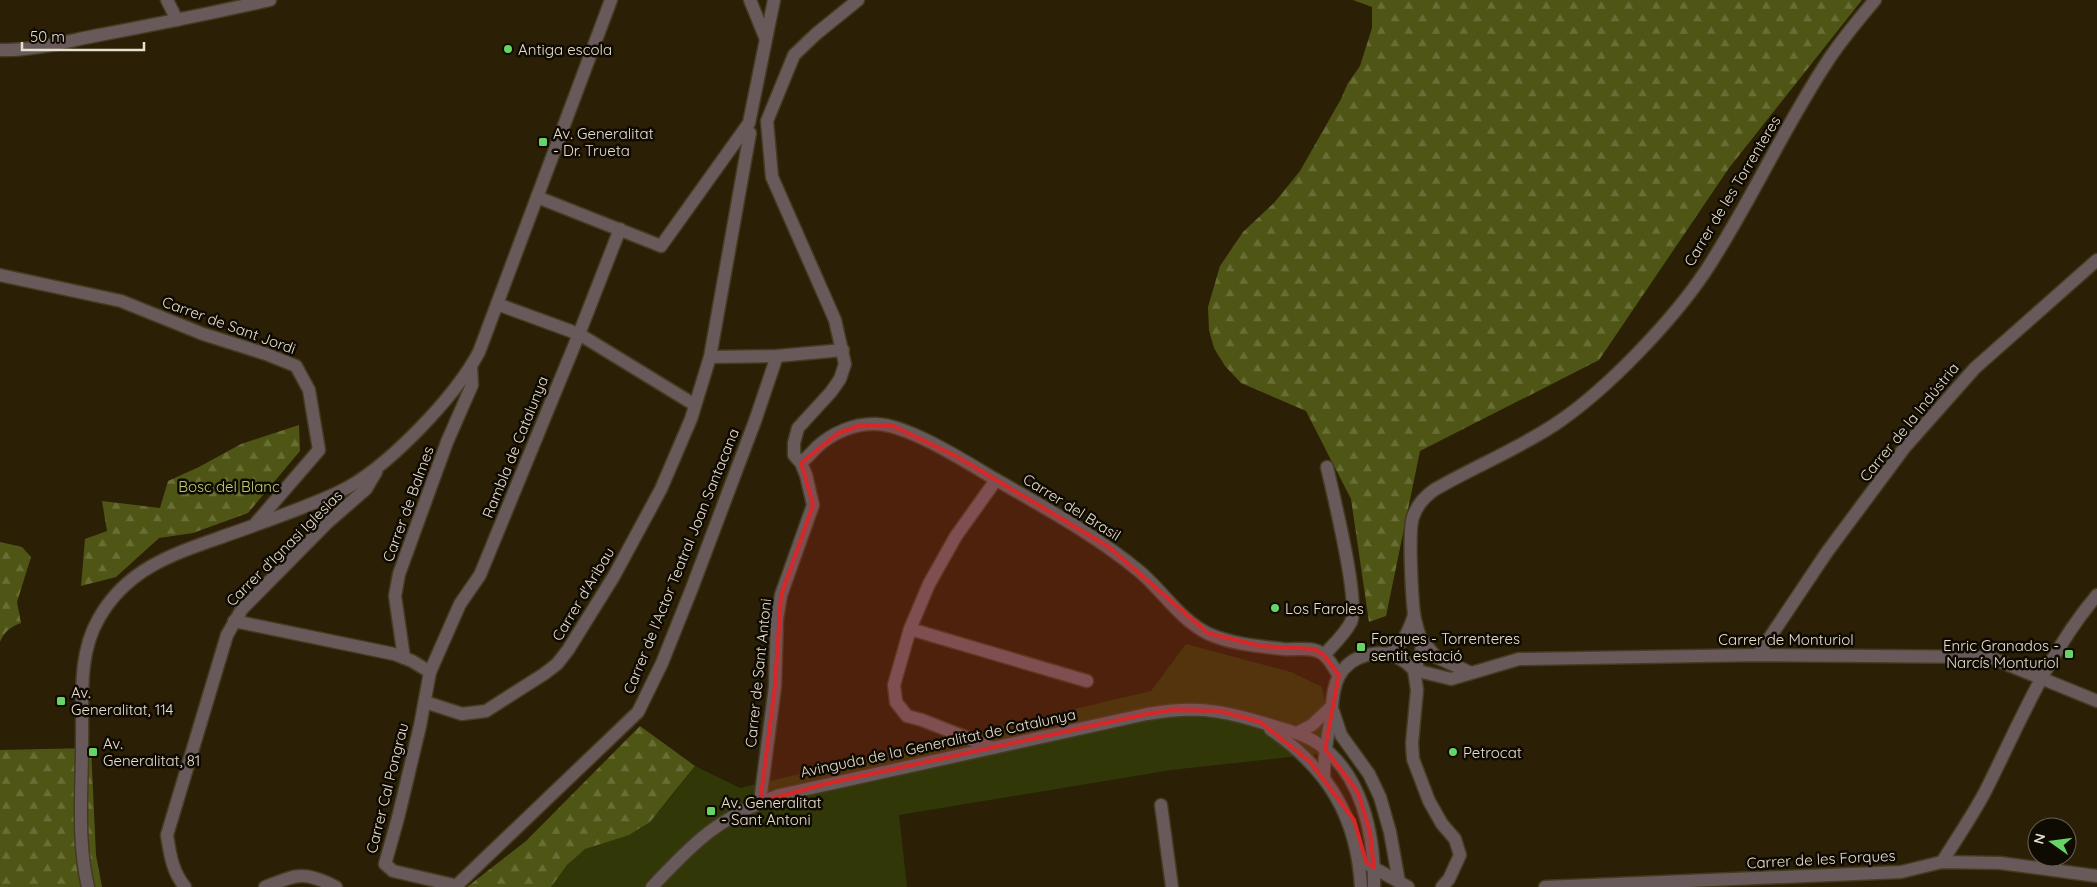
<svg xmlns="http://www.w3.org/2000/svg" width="2097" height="887" font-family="Quicksand,sans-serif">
  <defs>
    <pattern id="forest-firs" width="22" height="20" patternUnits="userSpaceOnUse" patternTransform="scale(1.25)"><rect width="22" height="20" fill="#4f5615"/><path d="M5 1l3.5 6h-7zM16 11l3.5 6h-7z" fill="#686e36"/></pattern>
  </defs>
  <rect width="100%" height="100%" fill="#2b2005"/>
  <path fill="#323707" d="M1186,644L1291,672L1322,687L1335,752L1171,770L899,815L907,887H551C563,871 574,852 594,845C609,839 624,838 638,830C656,819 681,784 695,766L740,788L1151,691Z"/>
  <g fill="url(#forest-firs)">
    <path d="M1353,0H1862L1729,168L1599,360L1420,451L1386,616L1369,622L1351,499L1306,411L1241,383L1225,366L1214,348L1209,330L1208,307L1220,266L1243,232L1274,203L1300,171L1341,99L1348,83L1360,66L1372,28V7Z"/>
    <path d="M299,425L300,451L248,513L193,533L159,538L116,577L81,586L85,539L107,531L102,501L160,508L168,481L199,467L241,444Z"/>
    <path d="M0,542L22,547L31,557L17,602L21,623C10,627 4,632 0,642Z"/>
    <path d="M640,726L695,766L650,822L629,835L585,849L567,865L551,887H467L526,841Z"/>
    <path d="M91,748L96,855L102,887H0V750Z"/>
  </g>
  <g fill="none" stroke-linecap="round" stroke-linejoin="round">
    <defs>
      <g id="minor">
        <path d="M167,0L177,20"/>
        <path d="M750,0L765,37"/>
        <path d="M0,50C31,51 64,42 94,36C153,25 212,13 270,0"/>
        <path d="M537,197L661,246L749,123L774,0"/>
        <path d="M0,275L121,301L203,334L266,354L296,366L309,390L319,450L256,523"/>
        <path d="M497,304L579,334L695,405"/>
        <path d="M710,357L777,356L843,350"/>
        <path d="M801,463C807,458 812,452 817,447C832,433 855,423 876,424C909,425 966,462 995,479C1045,508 1094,534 1139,571C1162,590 1180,620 1209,634C1232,644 1258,646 1283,649C1296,650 1312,646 1323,654C1330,659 1334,669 1339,675"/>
        <path d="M234,621L394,654L412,661L430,672"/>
        <path d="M910,629L1087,681"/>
        <path d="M1422,640L1436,657L1469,672"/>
        <path d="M1389,654C1403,644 1409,631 1414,615"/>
        <path d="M1324,655C1333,645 1345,634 1351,622C1360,601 1333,494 1327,467"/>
        <path d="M1758,655L1827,552L1905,447L1975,368L2097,260"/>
        <path d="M404,658L395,596L399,574L447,442L472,385L471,366"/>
        <path d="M1414,670C1429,642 1418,640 1414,614C1412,597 1408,531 1413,517C1417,505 1424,497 1434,490C1475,466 1521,448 1560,421C1609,387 1672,321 1705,272C1750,204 1783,128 1829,59C1843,38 1859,19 1875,0"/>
        <path d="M1414,670L1451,679L1519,659L1758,655L1989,657L2097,701"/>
        <path d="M425,702L462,714L486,711L544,674L557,664L568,650L614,576L661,489L691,419L710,357L750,133L746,128"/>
        <path d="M1333,711L1341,735L1369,774L1380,797L1390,832L1399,882"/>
        <path d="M1270,729C1328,769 1357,816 1361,887"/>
        <path d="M1297,733L1312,725L1332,706"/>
        <path d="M993,748L922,720L907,716L896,702L894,685L910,629L929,584L956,536L996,480"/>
        <path d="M1324,778C1323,753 1330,730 1332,706C1333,695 1334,685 1339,676C1351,654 1381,647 1402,660C1406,662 1410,666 1414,670L1417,690L1412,743L1413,759L1429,801L1442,824L1455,839L1460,855L1449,879L1442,887"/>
        <path d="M760,802L775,686L777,619L781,595L813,505L806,475L801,463L794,455V443L798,428L831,392L840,379L845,364L835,320L772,177L767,121L794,55L816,34L858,0"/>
        <path d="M1161,805L1172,887"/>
        <path d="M1942,862C1957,838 1973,815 1986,790C2020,722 2048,653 2097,595"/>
        <path d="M1369,865L1408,887"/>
        <path d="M458,886L393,871L385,864L398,818L420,726L430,672L460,604L480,575L579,334L620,229"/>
        <path d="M88,887C77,841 82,791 82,744C83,702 77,655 99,618C129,565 180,552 233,533C269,520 305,508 339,492C386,470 455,397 479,352L611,0"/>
        <path d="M185,887C172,871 170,854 167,835L227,635L242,609L328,522L366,489L376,472"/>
        <path d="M265,887C298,874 304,871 336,887"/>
        <path d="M455,887L638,712L662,663L692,588L755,421L777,356"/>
        <path d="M652,887C695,841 719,817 780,795L1147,714C1192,706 1217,709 1260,722C1278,728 1298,731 1314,741C1362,771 1375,835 1374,887"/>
        <path d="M1545,887L1901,872L1942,862L2000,863L2097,876"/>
      </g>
    </defs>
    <use href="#minor" stroke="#453b21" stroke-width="15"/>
    <use href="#minor" stroke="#68595a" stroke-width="12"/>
  </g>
  <path fill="#d62828" fill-opacity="0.2" stroke="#d62828" stroke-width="4" stroke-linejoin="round" d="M861,425L893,426L956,456L1109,547L1208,633L1261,646L1314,649L1324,655L1339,675L1325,749L1358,792L1370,832L1374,868L1366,862L1354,820L1310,762L1260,722L1219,711L1173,710L1147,714L825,784L760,802L775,686L781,595L813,505L801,463L838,433Z"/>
  <g fill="#67d466" stroke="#0f0a02" stroke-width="2">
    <circle cx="508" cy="49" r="5"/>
    <rect x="538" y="137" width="10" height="10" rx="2.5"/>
    <circle cx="1275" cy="608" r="5"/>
    <rect x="1356" y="642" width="10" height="10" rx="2.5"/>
    <rect x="2064" y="649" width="10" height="10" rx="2.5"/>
    <rect x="56" y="696" width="10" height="10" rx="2.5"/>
    <rect x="88" y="747" width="10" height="10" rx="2.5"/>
    <circle cx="1453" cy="752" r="5"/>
    <rect x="706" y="806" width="10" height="10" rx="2.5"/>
  </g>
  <g text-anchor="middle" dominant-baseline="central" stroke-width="5" stroke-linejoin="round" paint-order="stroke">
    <g font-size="15" fill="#e7dfd0" stroke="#0f0a02" text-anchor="start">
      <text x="518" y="49">Antiga escola</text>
      <text x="553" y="133">Av. Generalitat<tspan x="553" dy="17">- Dr. Trueta</tspan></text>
      <text x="1285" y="608">Los Faroles</text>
      <text x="1371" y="638">Forques - Torrenteres<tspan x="1371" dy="17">sentit estació</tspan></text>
      <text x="2059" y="645" text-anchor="end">Enric Granados -<tspan x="2059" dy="17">Narcís Monturiol</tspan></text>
      <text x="71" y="692">Av.<tspan x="71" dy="17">Generalitat, 114</tspan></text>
      <text x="103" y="743">Av.<tspan x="103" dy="17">Generalitat, 81</tspan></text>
      <text x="1463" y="752">Petrocat</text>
      <text x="721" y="802">Av. Generalitat<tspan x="721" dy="17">- Sant Antoni</tspan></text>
    </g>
    <g font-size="15" fill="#e7dfd0" stroke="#0f0a02">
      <text transform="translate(1732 191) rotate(-59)">Carrer de les Torrenteres</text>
      <text transform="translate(229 325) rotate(20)">Carrer de Sant Jordi</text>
      <text transform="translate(1909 422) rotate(-51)">Carrer de la Indústria</text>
      <text transform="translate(515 447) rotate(-68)">Rambla de Catalunya</text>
      <text transform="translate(408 504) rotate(-70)">Carrer de Balmes</text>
      <text transform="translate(1072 507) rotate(32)">Carrer del Brasil</text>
      <text transform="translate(284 548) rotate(-45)">Carrer d'Ignasi Iglesias</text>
      <text transform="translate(681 561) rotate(-68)">Carrer de l'Actor Teatral Joan Santacana</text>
      <text transform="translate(583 594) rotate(-59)">Carrer d'Aribau</text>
      <text x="1786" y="639">Carrer de Monturiol</text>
      <text transform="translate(758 673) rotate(-84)">Carrer de Sant Antoni</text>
      <text transform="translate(938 743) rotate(-12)">Avinguda de la Generalitat de Catalunya</text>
      <text transform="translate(387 788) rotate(-76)">Carrer Cal Pongrau</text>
      <text transform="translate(1821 859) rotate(-3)">Carrer de les Forques</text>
    </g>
    <g font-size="15" fill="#c2ce74" stroke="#0f0a02">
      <text x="229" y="486">Bosc del Blanc</text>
    </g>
  </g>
  <g transform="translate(2052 842) rotate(284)"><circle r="24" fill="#0f0a02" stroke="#655f54"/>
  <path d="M0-4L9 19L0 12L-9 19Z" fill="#67d466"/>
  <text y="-8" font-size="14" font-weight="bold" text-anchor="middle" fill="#e7dfd0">N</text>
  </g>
  <path d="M22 42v8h122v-8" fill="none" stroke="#e7dfd0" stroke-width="2.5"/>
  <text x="30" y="42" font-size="15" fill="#e7dfd0" stroke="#0f0a02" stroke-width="4" paint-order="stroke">50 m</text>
</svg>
